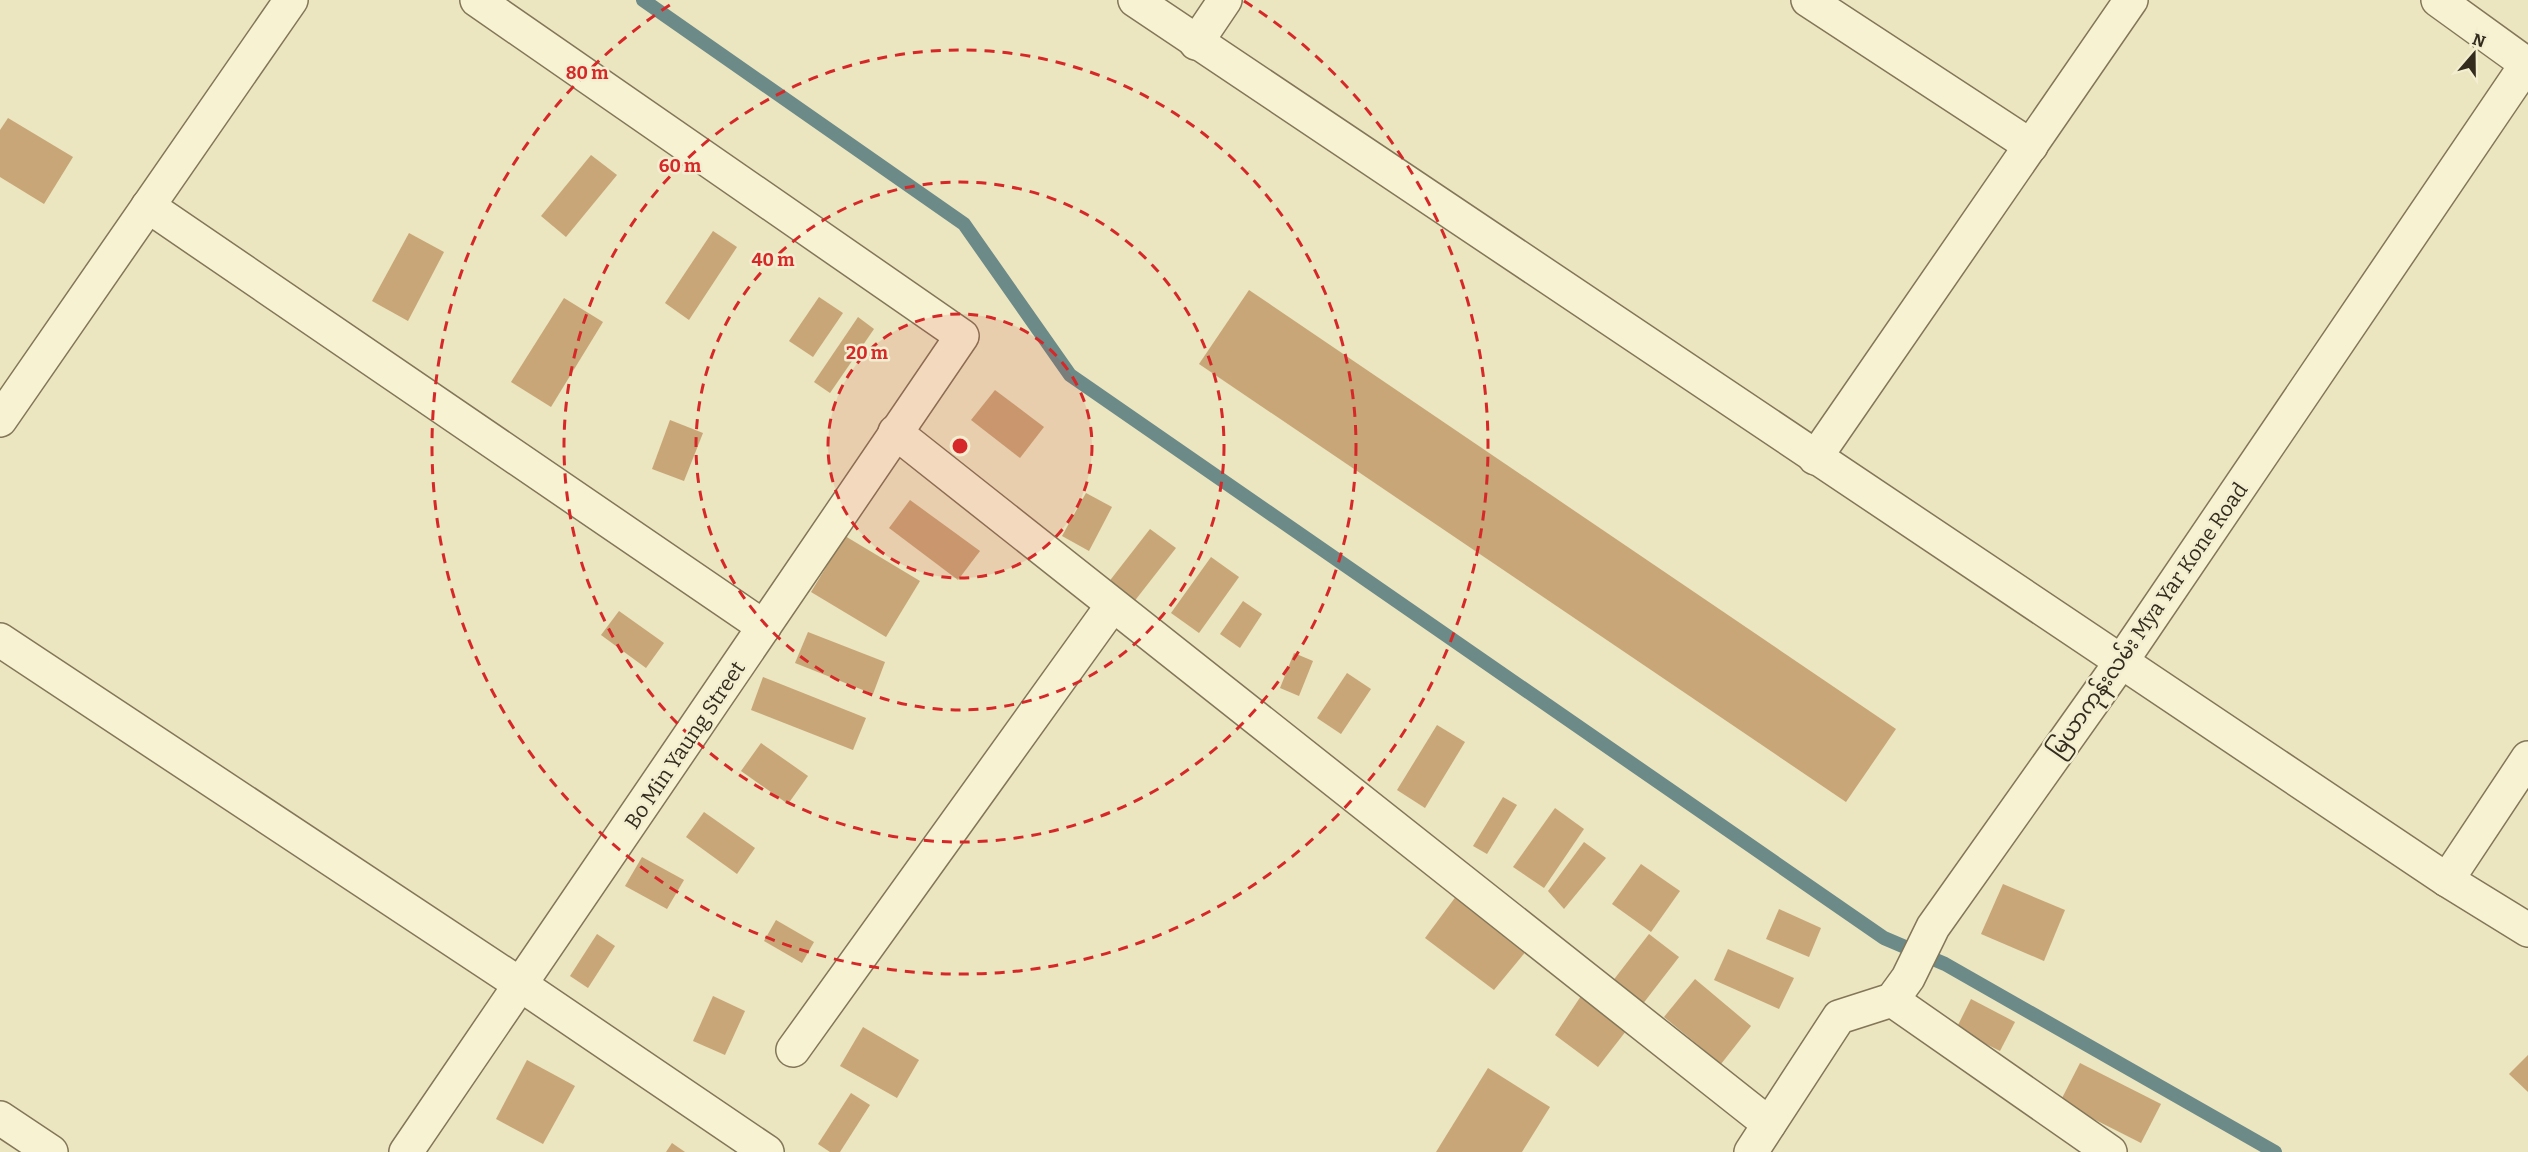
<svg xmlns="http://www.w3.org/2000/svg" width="2528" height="1152" font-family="Bitter,'Noto Sans Myanmar',serif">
  <rect width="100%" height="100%" fill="#ebe5c0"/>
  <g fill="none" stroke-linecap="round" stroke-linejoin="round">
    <path stroke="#6b8a88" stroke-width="14" d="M643,0L964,224L1070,375L1884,938L1945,964L2275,1152"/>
  </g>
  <g fill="#c8a677">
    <path d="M8,118L73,157L44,204L0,177V130Z"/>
    <path d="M591,155L617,175L566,237L541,216Z"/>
    <path d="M713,231L737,247L689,320L665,303Z"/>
    <path d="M409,233L444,252L408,321L372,301Z"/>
    <path d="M1249,290L1896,729L1846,802L1199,364Z"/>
    <path d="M819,297L843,313L813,357L789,341Z"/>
    <path d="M564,298L603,322L551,407L511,382Z"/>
    <path d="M858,317L874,329L830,393L814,382Z"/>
    <path d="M995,390L1044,427L1020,458L971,420Z"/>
    <path d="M670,420L703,433L684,481L652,469Z"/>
    <path d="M1086,493L1112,507L1089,551L1062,536Z"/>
    <path d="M910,500L980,551L958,580L889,528Z"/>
    <path d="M1150,529L1176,548L1133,603L1108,583Z"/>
    <path d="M845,536L920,581L886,637L811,592Z"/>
    <path d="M1211,557L1239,577L1199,633L1171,613Z"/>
    <path d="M1243,601L1262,614L1240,648L1220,634Z"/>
    <path d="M619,611L664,643L646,668L601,635Z"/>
    <path d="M808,632L885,662L873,694L795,663Z"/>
    <path d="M1294,653L1313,661L1299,696L1280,688Z"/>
    <path d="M1347,673L1371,689L1341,734L1317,718Z"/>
    <path d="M763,677L866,718L853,750L751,710Z"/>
    <path d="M1437,725L1465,742L1425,808L1397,790Z"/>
    <path d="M761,743L808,776L788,804L741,771Z"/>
    <path d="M1503,797L1517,805L1487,854L1473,846Z"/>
    <path d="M1555,808L1584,829L1544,888L1513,867Z"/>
    <path d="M704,812L755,848L737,874L686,837Z"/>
    <path d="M1584,842L1606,858L1564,909L1548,891Z"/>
    <path d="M642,857L684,880L667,909L625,886Z"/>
    <path d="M1641,864L1680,891L1651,932L1612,904Z"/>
    <path d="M2003,884L2065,910L2044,961L1981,934Z"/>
    <path d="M1457,895L1527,950L1494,990L1425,938Z"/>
    <path d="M1779,909L1821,928L1809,957L1766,939Z"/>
    <path d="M776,920L814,942L802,963L764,941Z"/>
    <path d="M597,934L615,946L588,988L570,976Z"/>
    <path d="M1649,934L1679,957L1642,1005L1612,982Z"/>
    <path d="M1728,949L1794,978L1779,1009L1714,980Z"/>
    <path d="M1695,979L1751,1026L1721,1064L1664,1017Z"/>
    <path d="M713,996L745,1011L725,1055L693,1041Z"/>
    <path d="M1581,996L1626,1031L1598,1067L1555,1035Z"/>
    <path d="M1971,999L2015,1022L2000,1051L1956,1029Z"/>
    <path d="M863,1027L919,1060L897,1098L840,1066Z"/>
    <path d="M2528,1055V1092L2509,1074Z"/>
    <path d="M527,1060L575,1086L543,1144L496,1119Z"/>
    <path d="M2080,1063L2161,1104L2141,1143L2060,1102Z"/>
    <path d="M1488,1068L1550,1107L1522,1152H1436Z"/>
    <path d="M851,1093L870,1105L840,1152H830L818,1144Z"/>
    <path d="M672,1143L685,1152H666Z"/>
  </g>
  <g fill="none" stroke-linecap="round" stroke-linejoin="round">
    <defs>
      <g id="minor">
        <path d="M1135,0L2447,880L2528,930"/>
        <path d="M1808,0L2031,146"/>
        <path d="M2438,0L2528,65"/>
        <path d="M1196,43L1225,0"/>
        <path d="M148,206L764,627"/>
        <path d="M0,420L291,0"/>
        <path d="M895,432L1769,1124"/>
        <path d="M1815,458L2131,0"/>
        <path d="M0,640L521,985L767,1152"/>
        <path d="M2447,880L2528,758"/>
        <path d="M1892,1000L2110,1152"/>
        <path d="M793,1050L1112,606"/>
        <path d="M0,1118L51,1152"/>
        <path d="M406,1152L962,336L477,0"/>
        <path d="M1751,1152L1839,1017L1892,1000L1908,978L1933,927L2121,662L2528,62"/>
      </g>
    </defs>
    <use href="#minor" stroke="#837659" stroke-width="36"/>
    <use href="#minor" stroke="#f7f2d2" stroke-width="33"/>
  </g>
  <circle cx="960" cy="446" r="132" fill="#d62828" fill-opacity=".12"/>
  <g fill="none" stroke="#d62828" stroke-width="3" stroke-dasharray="10 8">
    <circle cx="960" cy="446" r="132"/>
    <circle cx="960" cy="446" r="264"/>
    <circle cx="960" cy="446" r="396"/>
    <path d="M1244 1A528 528 0 1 1 676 1"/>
  </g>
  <g text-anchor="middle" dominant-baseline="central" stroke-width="5" stroke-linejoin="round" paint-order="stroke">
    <g font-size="21" fill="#332b1d" stroke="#f3eecf">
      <text transform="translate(2148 620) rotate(-55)">မြယာကုန်းလမ်း Mya Yar Kone Road</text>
      <text transform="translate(685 745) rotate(-56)">Bo Min Yaung Street</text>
    </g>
  </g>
  <circle cx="960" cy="446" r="9" fill="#d62828" stroke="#f3eecf" stroke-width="3"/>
  <g font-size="18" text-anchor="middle" font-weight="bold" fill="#d62828" stroke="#f3eecf" stroke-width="5" stroke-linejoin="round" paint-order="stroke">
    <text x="587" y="79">80 m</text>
    <text x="680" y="172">60 m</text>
    <text x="773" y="266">40 m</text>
    <text x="867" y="359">20 m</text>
  </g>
  <g transform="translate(2474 54) rotate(20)" stroke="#f3eecf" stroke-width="4.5" paint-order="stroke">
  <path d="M0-4.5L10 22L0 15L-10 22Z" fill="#332b1d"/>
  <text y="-9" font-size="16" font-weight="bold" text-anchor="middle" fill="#332b1d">N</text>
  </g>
</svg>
